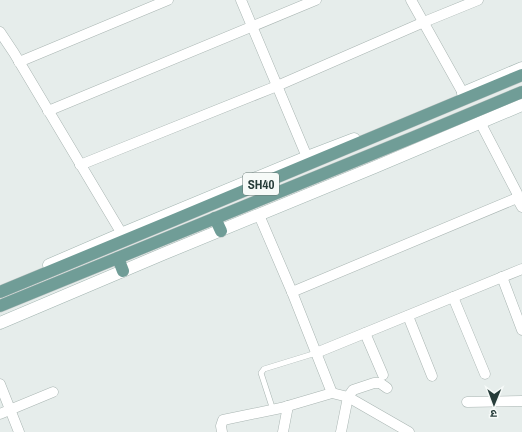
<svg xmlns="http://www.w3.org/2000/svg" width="522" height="432" font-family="'Archivo Narrow','Noto Sans Devanagari',sans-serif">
  <rect width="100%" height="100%" fill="#e6edeb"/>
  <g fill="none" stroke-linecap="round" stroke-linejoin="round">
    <defs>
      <path id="lane" d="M273,410L261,373L264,369L316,353"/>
      <g id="street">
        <path d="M241,0L307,157"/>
        <path d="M411,0L463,93"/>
        <path d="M0,32L14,53L125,239"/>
        <path d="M19,62L168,0"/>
        <path d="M48,111L316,0"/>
        <path d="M480,122L517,193V198L522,207"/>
        <path d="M80,165L277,86L424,22L478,0"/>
        <path d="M259,215L292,292L332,393"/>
        <path d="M502,277L522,330"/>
        <path d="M292,292L517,198"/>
        <path d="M453,297L485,374"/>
        <path d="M408,316L432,376"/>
        <path d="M365,333L383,375"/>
        <path d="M316,353L522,269"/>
        <path d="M0,384L19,432"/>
        <path d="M467,402L522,401"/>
        <path d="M0,414L53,392"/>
        <path d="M222,432L221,426L223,420L281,408L332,393L348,397L409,432"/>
        <path d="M283,432L288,406"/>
        <path d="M341,432L348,397L353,390L374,383H380L387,388"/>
      </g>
      <g id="secondary">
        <path d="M463,93L522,68"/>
        <path d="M49,265L121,234L307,157L354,139"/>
        <path d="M0,323L163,254L375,167L522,105"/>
      </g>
      <g id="primary">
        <path d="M215,218L221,231"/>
        <path d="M118,258L123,271"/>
        <path d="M0,292L174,220L522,75"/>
        <path d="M0,306L414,137L522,92"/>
      </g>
    </defs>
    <use href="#lane" stroke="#a9b5b2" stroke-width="6"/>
    <use href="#street" stroke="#a9b5b2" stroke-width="11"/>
    <use href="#secondary" stroke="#a2b4b0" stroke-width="13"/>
    <use href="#primary" stroke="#c3c9c8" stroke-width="13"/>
    <use href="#lane" stroke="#fff" stroke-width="5"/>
    <use href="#street" stroke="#fff" stroke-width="10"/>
    <use href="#secondary" stroke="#fff" stroke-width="12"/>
    <use href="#primary" stroke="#709d97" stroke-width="12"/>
  </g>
  <g text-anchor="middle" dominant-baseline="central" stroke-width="3" stroke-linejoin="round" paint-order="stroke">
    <rect fill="#f6faf8" stroke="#657673" stroke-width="1" x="243" y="173" width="36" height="22" rx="3"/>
    <g font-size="13" font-weight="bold" fill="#273d3a">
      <text x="261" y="184">SH40</text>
    </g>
  </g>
  <g transform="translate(494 404) rotate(181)" stroke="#f6faf8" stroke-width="3" paint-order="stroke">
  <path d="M0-3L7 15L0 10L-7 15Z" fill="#273d3a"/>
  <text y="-6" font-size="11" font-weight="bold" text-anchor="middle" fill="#273d3a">उ</text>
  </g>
</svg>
